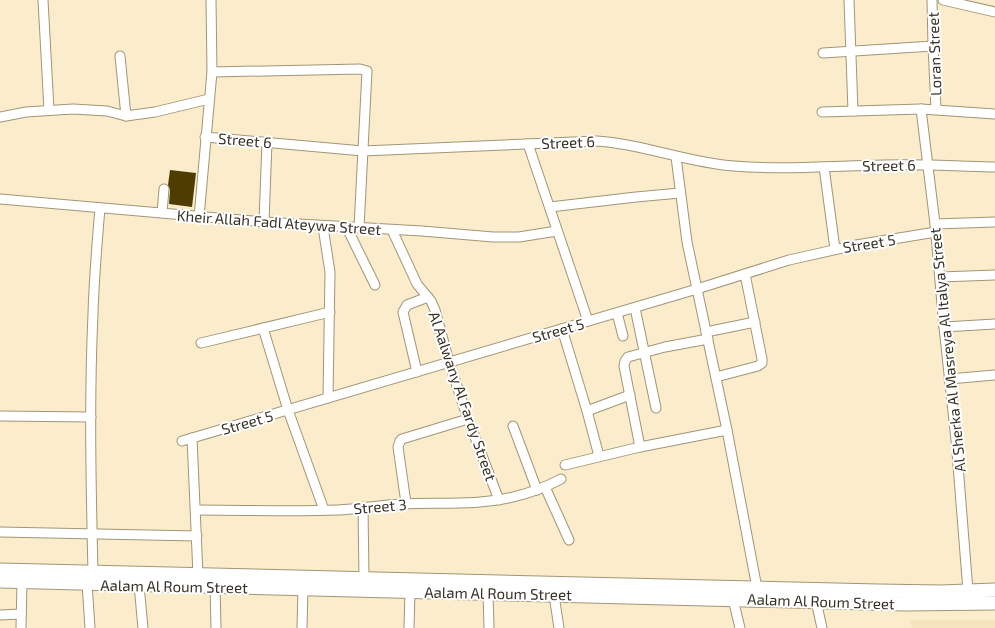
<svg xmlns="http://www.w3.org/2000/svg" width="995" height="628" font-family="'Exo 2',sans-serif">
  <rect width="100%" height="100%" fill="#fbedcc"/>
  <path fill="#f4e3bb" d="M910,620H995V628H912Z"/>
  <path fill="#4f3c00" d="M170,170L196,173L192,207L169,204L170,190L168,185Z"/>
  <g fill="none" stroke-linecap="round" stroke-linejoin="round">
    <defs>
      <g id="street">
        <path d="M43,0L49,110"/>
        <path d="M849,0L853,111"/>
        <path d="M932,0L933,46L936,109"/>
        <path d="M943,0L995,12"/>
        <path d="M823,53L933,46"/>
        <path d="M120,56L126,116"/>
        <path d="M212,72L360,69L367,71L359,228"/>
        <path d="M921,109L935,224L944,327L956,440L968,591"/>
        <path d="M822,112L921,109L995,114"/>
        <path d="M0,117L26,112L73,109L107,111L126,116L155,112L209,99"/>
        <path d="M205,137L363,151L597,141C644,144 688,163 734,166C784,170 833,166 883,165C920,164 958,166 995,167"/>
        <path d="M528,144L588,321"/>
        <path d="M676,157L687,242L727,430L757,588"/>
        <path d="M824,167L835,249"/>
        <path d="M0,199L264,222L422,231L493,237H519L557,231"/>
        <path d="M550,207L636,197L680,193"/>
        <path d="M162,213L164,189"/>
        <path d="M199,217L212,72L211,0"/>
        <path d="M264,222L267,142"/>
        <path d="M935,224L995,222"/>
        <path d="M323,227L330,272L328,398"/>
        <path d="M347,228L375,285"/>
        <path d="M392,230L417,284L431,301L435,310L449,362L468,419L499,500"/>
        <path d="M940,277L995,275"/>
        <path d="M635,308L656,408"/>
        <path d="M617,313L623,336"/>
        <path d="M944,327L995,324"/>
        <path d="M263,328L288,410L324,510"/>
        <path d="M562,329L587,411L599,456"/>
        <path d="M706,332L755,322"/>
        <path d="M201,343L330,312"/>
        <path d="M417,372L403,312L407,305L428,297"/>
        <path d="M716,377L758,366L762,363V359L745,274"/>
        <path d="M949,379L995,375"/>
        <path d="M587,411L630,395"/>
        <path d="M0,416L91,417"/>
        <path d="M513,426L537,490"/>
        <path d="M192,438L198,575"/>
        <path d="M182,441L697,289L789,260L856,245L936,232"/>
        <path d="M640,447L624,366L625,361L628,357L665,347L708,339"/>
        <path d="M565,465L640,447L727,430"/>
        <path d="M545,487L569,540"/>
        <path d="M406,503L398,447L400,441L402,439L468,419"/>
        <path d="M363,507L364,579"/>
        <path d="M196,510C243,510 291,512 338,510C359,509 380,505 401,504C438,502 477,506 513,497C530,493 546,487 561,479"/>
        <path d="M0,532L197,536"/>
        <path d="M93,573C91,487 89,400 93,314C94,279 97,243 100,208"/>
        <path d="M87,583L90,628"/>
        <path d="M139,585L143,628"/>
        <path d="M215,586L216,628"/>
        <path d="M488,593L489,628"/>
        <path d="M554,595L559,628"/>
        <path d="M733,599L740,628"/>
        <path d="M816,601L822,628"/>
        <path d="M0,615L21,614"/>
        <path d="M21,628L22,582"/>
        <path d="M302,628L303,589"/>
        <path d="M409,628L410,591"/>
      </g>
      <g id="secondary">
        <path d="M0,570L878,591L940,592L995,590"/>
        <path d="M0,581L905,604L995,603"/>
      </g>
    </defs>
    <use href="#street" stroke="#a29576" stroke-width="11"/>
    <use href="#secondary" stroke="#a29576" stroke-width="15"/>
    <use href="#street" stroke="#fff" stroke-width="9"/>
    <use href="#secondary" stroke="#fff" stroke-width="13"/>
  </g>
  <g text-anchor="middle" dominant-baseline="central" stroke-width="4" stroke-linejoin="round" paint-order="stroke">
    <g font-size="15" fill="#363124" stroke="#fff">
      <text transform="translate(934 54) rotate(-92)">Loran Street</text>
      <text transform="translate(245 140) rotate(5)">Street 6</text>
      <text transform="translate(568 142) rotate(-2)">Street 6</text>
      <text transform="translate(889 165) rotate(-1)">Street 6</text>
      <text transform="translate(279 222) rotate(4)">Kheir Allah Fadl Ateywa Street</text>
      <text transform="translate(869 243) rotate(-9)">Street 5</text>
      <text transform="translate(558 330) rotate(-16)">Street 5</text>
      <text transform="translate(947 350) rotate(-96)">Al Sherka Al Masreya Al Italya Street</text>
      <text transform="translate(463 396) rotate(71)">Al Aalwany Al Fardy Street</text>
      <text transform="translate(247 422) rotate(-16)">Street 5</text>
      <text transform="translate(380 506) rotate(-5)">Street 3</text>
      <text transform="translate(174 586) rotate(1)">Aalam Al Roum Street</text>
      <text transform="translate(498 593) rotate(1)">Aalam Al Roum Street</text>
      <text transform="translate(821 601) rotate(2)">Aalam Al Roum Street</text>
    </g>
  </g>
</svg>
